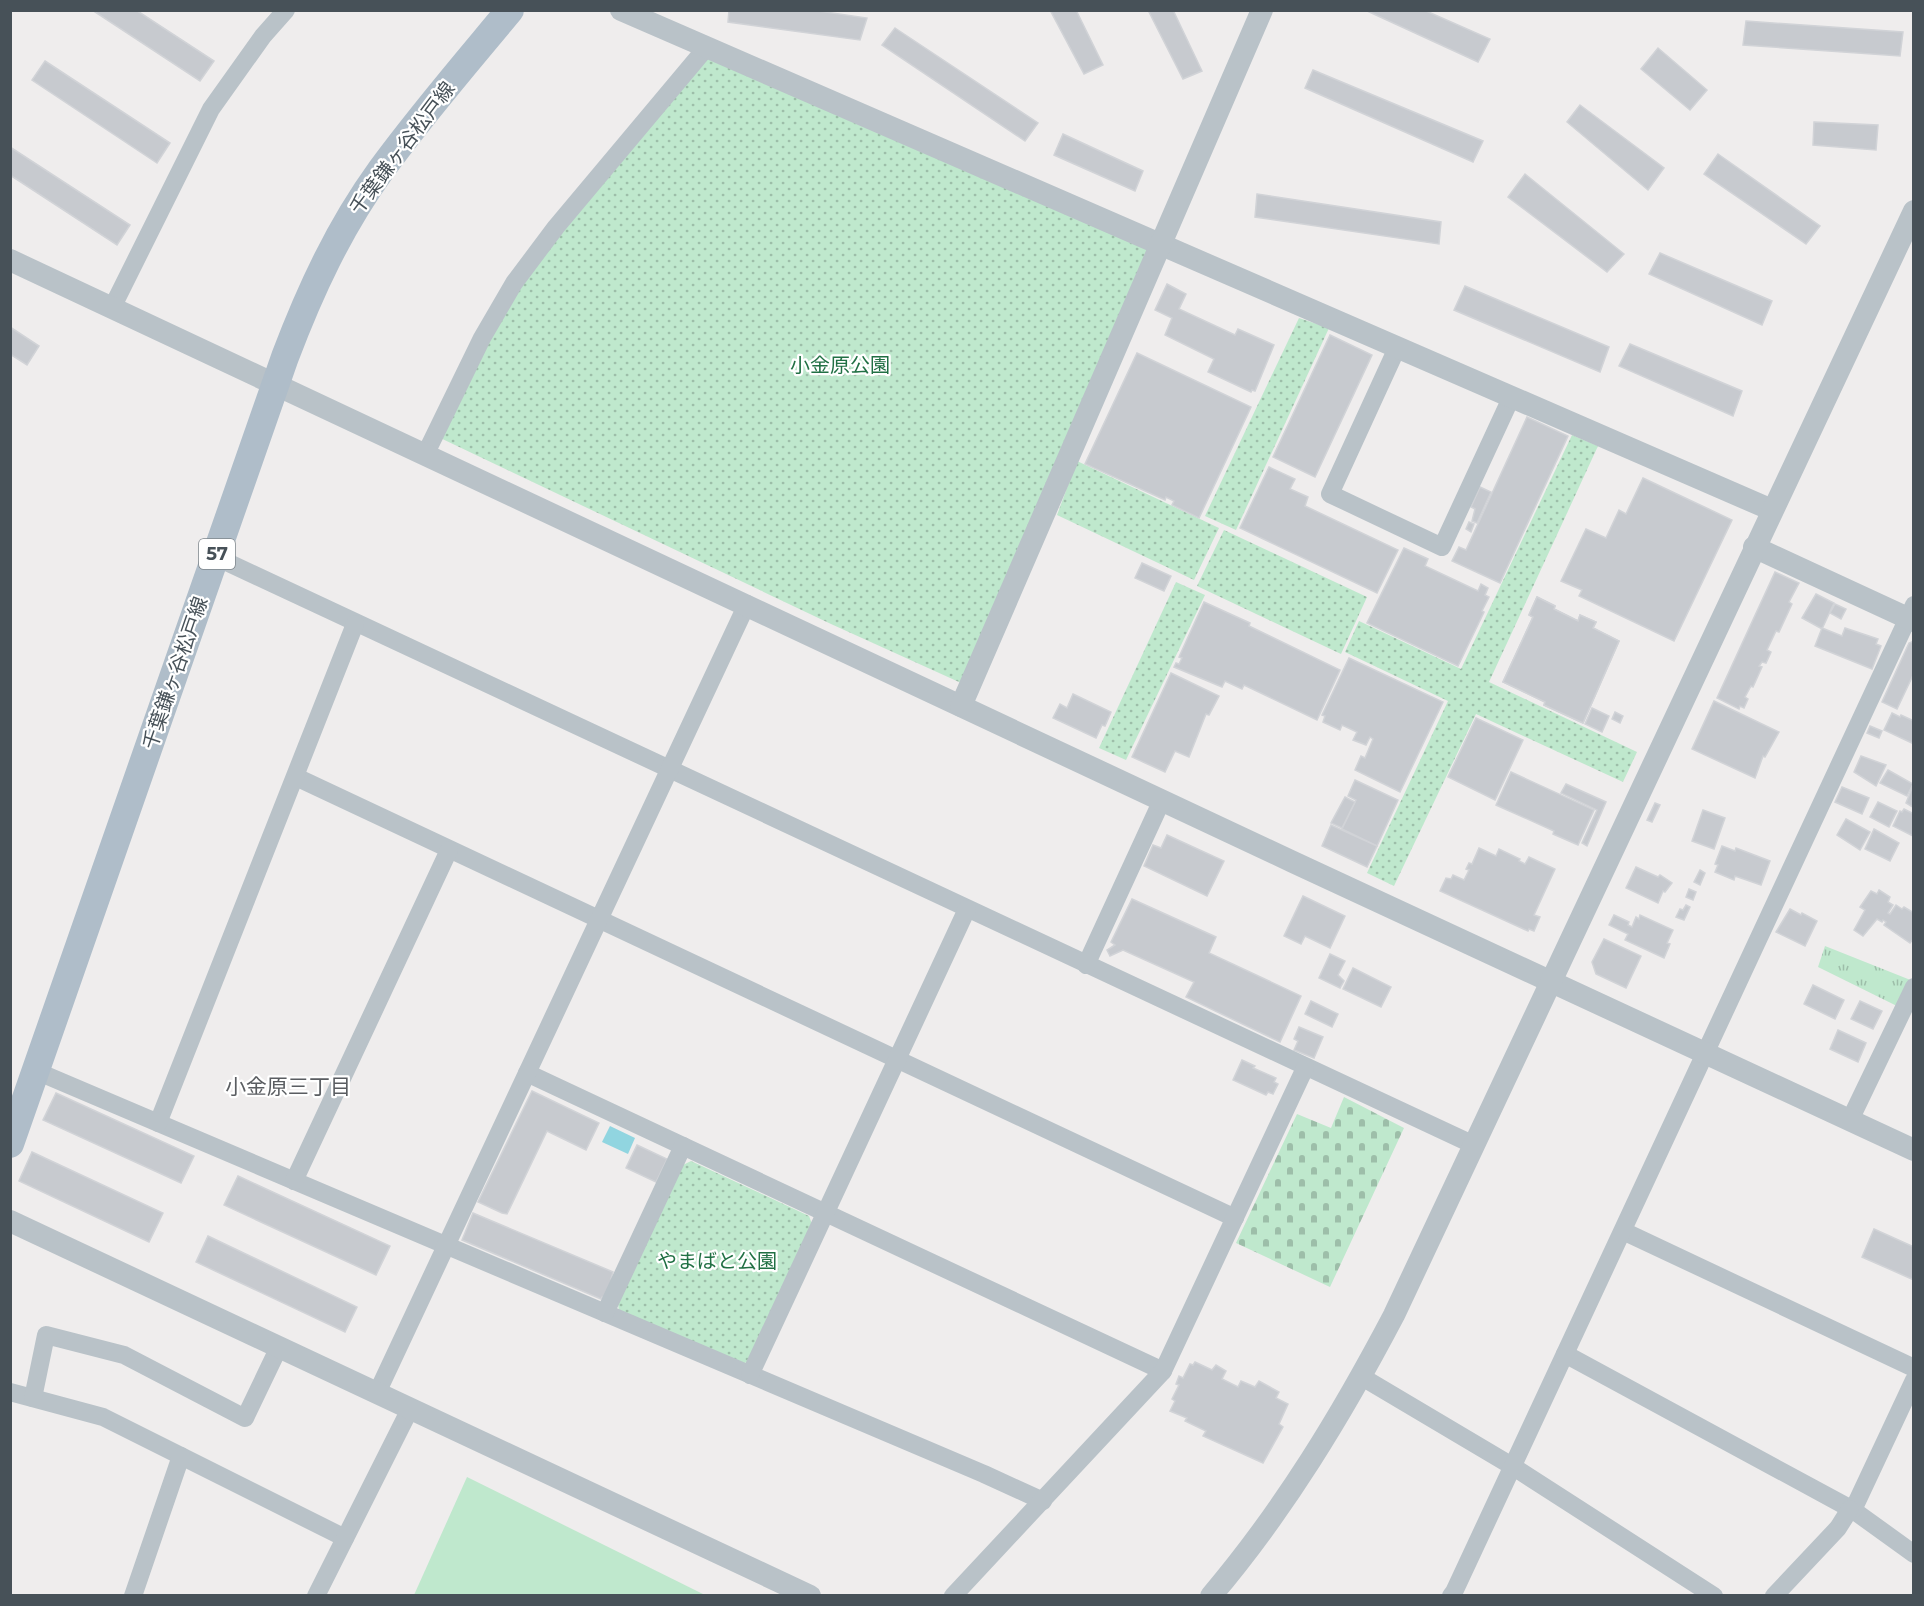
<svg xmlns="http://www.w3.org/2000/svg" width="1924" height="1606" font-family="Montserrat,'Noto Sans JP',sans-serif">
  <defs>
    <pattern id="grass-tufts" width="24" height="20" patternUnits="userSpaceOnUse" patternTransform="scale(1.5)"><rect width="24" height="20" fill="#bfe8cd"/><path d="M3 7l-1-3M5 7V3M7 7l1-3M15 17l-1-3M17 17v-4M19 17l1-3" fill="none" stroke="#9dbea9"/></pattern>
    <pattern id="cemetery-stones" width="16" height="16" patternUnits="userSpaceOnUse" patternTransform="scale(1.5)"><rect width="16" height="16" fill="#bfe8cd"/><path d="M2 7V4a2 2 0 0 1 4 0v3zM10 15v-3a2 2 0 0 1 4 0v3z" fill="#9dbea9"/></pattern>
    <pattern id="park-dots" width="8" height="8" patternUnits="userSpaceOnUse" patternTransform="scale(1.5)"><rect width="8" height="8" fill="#bfe8cd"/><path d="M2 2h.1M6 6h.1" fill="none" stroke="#9dbea9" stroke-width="1.8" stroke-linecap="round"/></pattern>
  </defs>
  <rect width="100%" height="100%" fill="#efeded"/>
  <path fill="url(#grass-tufts)" d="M1825,946L1913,981L1903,1009L1818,967Z"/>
  <path fill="url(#cemetery-stones)" d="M1344,1097L1404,1128L1330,1287L1236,1243L1297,1114L1331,1128Z"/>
  <g fill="url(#park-dots)">
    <path d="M706,48L1161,245L970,687L831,624L434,435L498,311Z"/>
    <path d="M1299,318L1329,328L1236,530L1205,516Z"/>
    <path d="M1572,435L1598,446L1489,682L1637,752L1623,782L1476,714L1394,886L1367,873L1448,701L1345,652L1359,621L1461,669Z"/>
    <path d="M1077,461L1219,528L1194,580L1057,515Z"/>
    <path d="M1224,530L1367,597L1341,654L1197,586Z"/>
    <path d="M1176,582L1205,595L1126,760L1099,748Z"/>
    <path d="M691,1161L809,1216L812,1224L748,1362L741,1364L619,1311L618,1304L683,1165Z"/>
  </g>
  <path fill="#bfe8cd" d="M467,1477L705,1595H414Z"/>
  <path fill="#91d5e0" d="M610,1126L635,1138L628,1154L602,1142Z"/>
  <g fill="#c7cacf" stroke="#d1d3d7" stroke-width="1.5" fill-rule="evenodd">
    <path d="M92,10H136L214,61L200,81Z"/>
    <path d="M729,10H812L867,18L860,40L728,22Z"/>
    <path d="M1050,10H1076L1103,65L1084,74Z"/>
    <path d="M1148,10H1173L1202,71L1183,79Z"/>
    <path d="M1365,10H1424L1490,39L1478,62Z"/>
    <path d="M1746,21L1903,32L1900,56L1743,45Z"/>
    <path d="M895,28L1038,123L1025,141L882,45Z"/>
    <path d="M1658,48L1707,90L1690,110L1641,69Z"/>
    <path d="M45,61L170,143L157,163L32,80Z"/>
    <path d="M1313,70L1483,141L1473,162L1305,88Z"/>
    <path d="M1580,105L1664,168L1648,190L1567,122Z"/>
    <path d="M1814,122L1878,125L1876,150L1813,145Z"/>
    <path d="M1063,134L1143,171L1135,191L1054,155Z"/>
    <path d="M10,147L130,225L117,245L10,175Z"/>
    <path d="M1718,154L1820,226L1806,244L1704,174Z"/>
    <path d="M1525,174L1624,254L1607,272L1508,197Z"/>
    <path d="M1257,194L1441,222L1439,244L1255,217Z"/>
    <path d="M1660,253L1772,301L1762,325L1649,274Z"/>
    <path d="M1167,284L1186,294L1179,309L1235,335L1238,329L1274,345L1255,391L1252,390L1251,392L1208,372L1214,359L1165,335L1172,318L1155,310Z"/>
    <path d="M1465,286L1609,347L1600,372L1454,310Z"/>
    <path d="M10,327L39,346L27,365L10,354Z"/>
    <path d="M1330,335L1372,355L1315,477L1273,457Z"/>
    <path d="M1630,344L1742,391L1733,416L1619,366Z"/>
    <path d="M1137,353L1251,407L1199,518L1172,505L1174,501L1166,497L1165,500L1085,464Z"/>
    <path d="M1527,417L1568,436L1500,583L1452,561L1459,547L1466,550Z"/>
    <path d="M1269,467L1295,479L1290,489L1308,497L1305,506L1398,550L1377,593L1240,528Z"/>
    <path d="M1643,478L1732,520L1674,641L1579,596L1582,590L1561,581L1586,529L1606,538L1619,510L1626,514Z"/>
    <path d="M1480,487L1491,492L1477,523L1472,521L1475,509L1471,507Z"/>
    <path d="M1469,522L1474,524L1471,532L1466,529Z"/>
    <path d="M1404,548L1428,559L1425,566L1478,591L1481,584L1488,588L1485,595L1489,597L1482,611L1484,612L1458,666L1367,623Z"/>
    <path d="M1142,563L1171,576L1164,591L1135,578Z"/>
    <path d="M1775,572L1799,583L1789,602L1792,604L1779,632L1776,631L1767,650L1771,652L1766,663L1762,662L1759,666L1762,667L1753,687L1751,686L1745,697L1748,699L1744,708L1740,706L1739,709L1717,698Z"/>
    <path d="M1816,594L1834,603L1822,629L1802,618Z"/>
    <path d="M1537,597L1555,606L1554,609L1578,621L1580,615L1596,622L1593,628L1619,641L1583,723L1544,705L1545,702L1503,682L1533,617L1529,615ZM1544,638L1568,648L1561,665L1537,654Z"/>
    <path d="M1537,597L1555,606L1554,609L1578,621L1580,615L1596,622L1593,628L1619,641L1583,723L1544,705L1545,702L1503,682L1533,617L1529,615Z"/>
    <path d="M1204,602L1250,623L1249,626L1340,670L1317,720L1244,685L1242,689L1225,681L1222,687L1174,667L1176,663L1179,664L1182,658L1179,657Z"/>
    <path d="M1835,604L1846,609L1841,619L1830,613Z"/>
    <path d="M1822,628L1842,636L1845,628L1878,639L1876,644L1881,646L1872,669L1815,646Z"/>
    <path d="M1914,641V673L1897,709L1882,702L1909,643Z"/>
    <path d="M1349,658L1443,702L1400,792L1355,770L1361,756L1365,758L1373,739L1370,737L1366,745L1353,740L1357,732L1342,725L1340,730L1323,722L1325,716L1322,715Z"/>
    <path d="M1171,673L1219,696L1209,715L1206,714L1189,757L1175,751L1165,772L1132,757Z"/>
    <path d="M1073,694L1111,712L1105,726L1102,725L1096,738L1053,718L1060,704L1067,708Z"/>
    <path d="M1714,701L1779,732L1765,757L1763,756L1755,778L1692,749Z"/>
    <path d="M1592,708L1609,716L1602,732L1585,724Z"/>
    <path d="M1615,712L1623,716L1620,723L1612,719Z"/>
    <path d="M1892,713L1900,717L1901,715L1914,721V744L1884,730Z"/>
    <path d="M1476,718L1523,740L1495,800L1448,777Z"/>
    <path d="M1870,726L1882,731L1879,738L1867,733Z"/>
    <path d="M1861,756L1886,765L1876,786L1854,772Z"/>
    <path d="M1888,770L1913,784L1907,796L1880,783Z"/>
    <path d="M1511,772L1594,810L1578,845L1553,834L1554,831L1496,805Z"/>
    <path d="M1355,780L1398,800L1377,846L1342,829L1356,800L1348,796Z"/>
    <path d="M1566,784L1606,802L1587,846L1582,843L1597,810L1561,793Z"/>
    <path d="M1842,787L1869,798L1862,814L1835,802Z"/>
    <path d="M1912,788H1914V808L1906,803Z"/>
    <path d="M1345,797L1355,802L1342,828L1331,823Z"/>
    <path d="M1878,802L1897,811L1889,827L1870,817Z"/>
    <path d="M1655,803L1660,805L1652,822L1647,820Z"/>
    <path d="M1904,809L1914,814L1913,836L1893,826L1900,811L1902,812Z"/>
    <path d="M1703,810L1725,818L1714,849L1692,841Z"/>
    <path d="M1846,819L1870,832L1860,850L1837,835Z"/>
    <path d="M1331,825L1377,846L1367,867L1322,846Z"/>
    <path d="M1874,829L1899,843L1890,861L1865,849Z"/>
    <path d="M1167,835L1224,861L1207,896L1144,866L1153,845L1161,848Z"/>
    <path d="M1722,846L1735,851L1736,848L1770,861L1761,885L1735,876L1734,880L1715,872L1718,865L1715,864Z"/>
    <path d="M1479,848L1496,856L1499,849L1520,859L1519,861L1525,864L1529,857L1555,869L1534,915L1540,917L1534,931L1529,929L1528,931L1440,891L1446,878L1451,879L1453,875L1464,880L1469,870L1466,869L1469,863L1472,864Z"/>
    <path d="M1636,867L1658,877L1660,875L1672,883L1665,892L1663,891L1658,903L1626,888Z"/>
    <path d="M1700,870L1705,873L1700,885L1694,882Z"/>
    <path d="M1689,889L1696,892L1693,900L1686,897Z"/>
    <path d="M1879,890L1890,897L1888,902L1893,905L1888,913L1890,914L1896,905L1902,909L1904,907L1914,913V938L1910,943L1884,925L1886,922L1883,920L1882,922L1877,919L1863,936L1854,930L1865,910L1860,907L1871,891L1877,894Z"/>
    <path d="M1303,896L1345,916L1330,948L1305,936L1301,944L1284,936Z"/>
    <path d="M1132,899L1216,937L1209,953L1301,996L1280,1042L1186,997L1194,982L1123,950L1110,956L1107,950L1115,945L1111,942Z"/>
    <path d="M1686,905L1690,907L1684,920L1676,917L1680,909L1683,910Z"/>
    <path d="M1790,909L1801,915L1802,913L1817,921L1805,946L1776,932Z"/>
    <path d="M1614,915L1629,922L1628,925L1632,927L1636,917L1639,919L1640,915L1673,930L1667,943L1670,944L1664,958L1625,940L1628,934L1609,925Z"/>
    <path d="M1604,939L1641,956L1626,988L1596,974L1592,962Z"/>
    <path d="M1330,954L1345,961L1338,975L1344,981L1340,988L1319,978Z"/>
    <path d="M1353,968L1391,987L1381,1007L1343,989Z"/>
    <path d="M1813,985L1844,1000L1835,1019L1804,1004Z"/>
    <path d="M1311,1001L1338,1014L1332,1027L1305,1014Z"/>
    <path d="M1860,1001L1882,1011L1873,1029L1851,1019Z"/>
    <path d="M1299,1027L1323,1037L1314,1058L1294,1050L1298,1041L1294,1039Z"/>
    <path d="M1838,1030L1866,1043L1858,1062L1830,1049Z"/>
    <path d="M1242,1060L1255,1066L1253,1068L1276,1078L1274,1082L1278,1084L1273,1094L1268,1092L1266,1095L1233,1080Z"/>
    <path d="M532,1091L599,1123L586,1150L547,1131L507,1214L502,1213L478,1202Z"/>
    <path d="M56,1093L194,1156L181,1183L43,1120Z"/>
    <path d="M637,1145L667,1159L656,1182L626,1168Z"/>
    <path d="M32,1152L163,1213L149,1242L19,1181Z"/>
    <path d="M238,1176L390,1246L376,1275L224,1205Z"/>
    <path d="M473,1213L613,1272L611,1279L614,1281L607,1298L602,1297L601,1299L462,1240Z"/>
    <path d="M1874,1229L1914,1247V1280L1862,1257Z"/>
    <path d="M208,1236L357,1307L345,1332L196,1262Z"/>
    <path d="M1195,1362L1212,1370L1216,1365L1226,1371L1222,1379L1238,1387L1241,1381L1255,1387L1259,1381L1279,1392L1276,1398L1288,1404L1279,1424L1283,1427L1263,1463L1203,1436L1206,1431L1185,1421L1187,1418L1170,1411L1175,1401L1172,1399L1179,1385L1176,1384L1179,1376L1183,1378L1190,1364L1193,1365Z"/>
  </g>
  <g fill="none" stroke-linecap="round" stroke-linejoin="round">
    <g stroke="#b9c2c8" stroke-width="18">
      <path d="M112,308L211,109L263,36L286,10"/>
      <path d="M1397,348L1330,494L1442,547L1511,398"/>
      <path d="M425,455L482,338L514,283L556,227L706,48"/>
      <path d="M216,557L1474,1145"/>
      <path d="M296,777L1235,1218"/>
      <path d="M1086,965L1162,800"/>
      <path d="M36,1071L984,1474L1043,1501"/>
      <path d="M527,1073L1163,1371"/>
      <path d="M1850,1120L1914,987"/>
      <path d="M158,1123L355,624"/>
      <path d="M294,1181L449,850"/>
      <path d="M1623,1231L1914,1368"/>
      <path d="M605,1313L683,1146"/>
      <path d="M1565,1354L1853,1510L1914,1554"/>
      <path d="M750,1375L967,909"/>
      <path d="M1362,1377L1512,1466L1714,1596"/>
      <path d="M10,1392L103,1417L345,1538"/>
      <path d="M377,1393L747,604"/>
      <path d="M33,1398L46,1335L124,1355L245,1418L279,1347"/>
      <path d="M1853,1510L1914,1380"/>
      <path d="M133,1596L181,1456"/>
      <path d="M316,1596L410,1409"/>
      <path d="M953,1596L1163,1371L1305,1068"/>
      <path d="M1451,1596L1454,1592L1914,605"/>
      <path d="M1774,1596L1838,1528L1850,1509"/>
    </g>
    <g stroke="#b9c2c8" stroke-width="22">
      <path d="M621,10L1772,510"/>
      <path d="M10,260L1293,862L1914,1150"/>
      <path d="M1754,547L1914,621"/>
      <path d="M961,706L1262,10"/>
      <path d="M10,1221L810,1596"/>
      <path d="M1211,1596C1284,1510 1342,1414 1394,1315L1914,211"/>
    </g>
    <path stroke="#afbdc9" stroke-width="28" d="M10,1144L285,357C310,291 339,228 381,170C421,115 466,63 510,10"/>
  </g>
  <g text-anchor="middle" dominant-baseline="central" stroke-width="4.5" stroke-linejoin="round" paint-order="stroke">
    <rect fill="#fff" stroke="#7e858a" stroke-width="1.5" x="199" y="539" width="36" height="30" rx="4.5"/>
    <g font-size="18" font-weight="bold" fill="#475158">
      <text x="217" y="554">57</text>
    </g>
    <g font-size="20" fill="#475158" stroke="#fff">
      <text transform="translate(402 148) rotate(-53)">千葉鎌ヶ谷松戸線</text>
      <text transform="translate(175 673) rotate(-71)">千葉鎌ヶ谷松戸線</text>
    </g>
    <g font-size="20" fill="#217044" stroke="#fff">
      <text x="840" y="365">小金原公園</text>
      <text x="717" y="1261">やまばと公園</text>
    </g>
    <g font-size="21" fill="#5a5d61" stroke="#fff">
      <text x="288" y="1086">小金原三丁目</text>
    </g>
  </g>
  <rect width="1924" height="1606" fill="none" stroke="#475158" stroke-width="24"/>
</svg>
